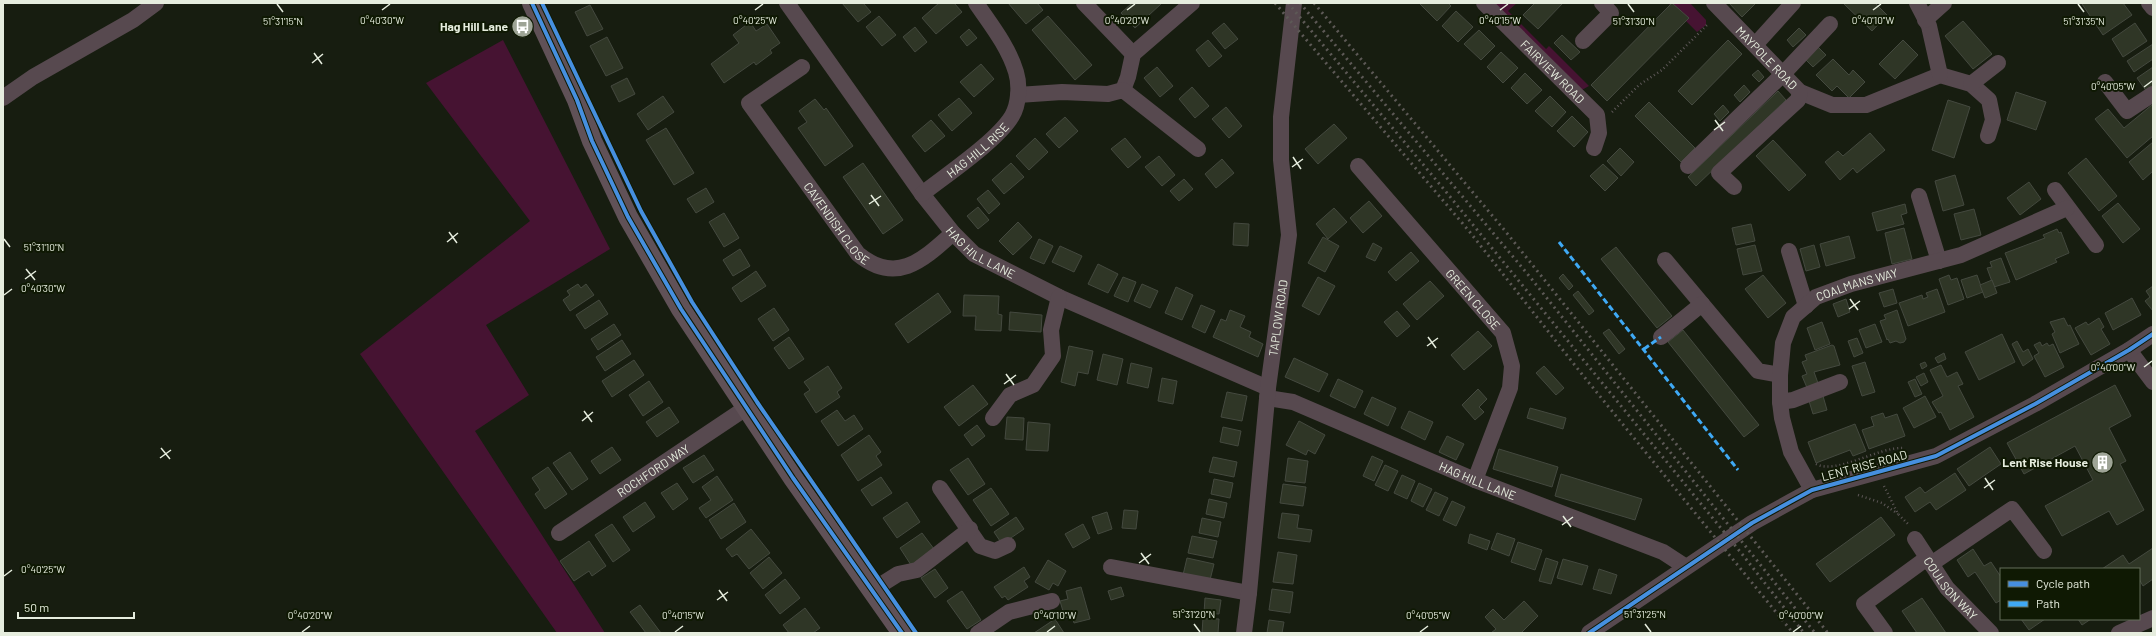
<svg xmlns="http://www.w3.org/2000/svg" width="2156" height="636" font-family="Barlow,sans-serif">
  <rect width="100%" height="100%" fill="#171d10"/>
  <g fill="#461332">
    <path d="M1494,3H1517L1508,11L1546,49L1549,46L1589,86L1580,91Z"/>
    <path d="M1668,3H1690L1706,20V25L1697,32Z"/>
    <path d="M503,40L610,249L486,325L529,395L475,431L605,633H557L360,354L530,221L426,83Z"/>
  </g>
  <g fill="#2f3626" stroke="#44493f">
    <path d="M842,3H863L871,12L858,22Z"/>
    <path d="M939,3H954L962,12L936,34L922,18Z"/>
    <path d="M1008,3H1037L1043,10L1026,24Z"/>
    <path d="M1132,3H1162L1135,28L1121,13Z"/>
    <path d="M1421,3H1448L1451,6L1437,21L1420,4Z"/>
    <path d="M1535,3H1563L1538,29L1523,15Z"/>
    <path d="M1672,3L1689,18L1607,101L1591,85Z"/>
    <path d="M1729,3H1756L1742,17Z"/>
    <path d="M1843,3H1875L1887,15L1872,31Z"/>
    <path d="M2083,3H2123L2132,15L2103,35L2082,4Z"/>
    <path d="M590,5L603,29L587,36L575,12Z"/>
    <path d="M1456,11L1473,27L1458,42L1442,26Z"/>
    <path d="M879,16L896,35L882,46L866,27Z"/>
    <path d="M1048,16L1092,65L1075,80L1032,30Z"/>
    <path d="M1963,21L1992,54L1973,69L1945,36Z"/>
    <path d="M750,22L756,31L767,24L780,43L770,50L772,53L756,65L754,62L724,83L711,64L739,43L733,35Z"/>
    <path d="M1224,23L1238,39L1225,49L1212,33Z"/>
    <path d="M2135,23L2147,41L2123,57L2112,39Z"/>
    <path d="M915,27L927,42L915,52L903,37Z"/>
    <path d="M1799,28L1806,35L1793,47L1787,40Z"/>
    <path d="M969,29L977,38L967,46L960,37Z"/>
    <path d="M1479,30L1495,46L1481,60L1464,44Z"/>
    <path d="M1562,35L1580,52L1571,60L1554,43Z"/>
    <path d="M607,37L623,68L606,76L590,46Z"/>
    <path d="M1208,40L1222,56L1209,67L1196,50Z"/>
    <path d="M1728,40L1742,54L1692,105L1678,91Z"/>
    <path d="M1903,40L1918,55L1895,79L1879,64Z"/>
    <path d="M2153,44V59L2134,72L2127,61Z"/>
    <path d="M1818,47L1826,55L1813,67L1806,60Z"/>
    <path d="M1501,52L1518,68L1503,83L1487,67Z"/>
    <path d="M1833,59L1849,75L1853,70L1865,82L1849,98L1837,86L1832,91L1816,75Z"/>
    <path d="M981,64L994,79L974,97L960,82Z"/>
    <path d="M1157,67L1173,86L1160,97L1144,78Z"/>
    <path d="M2153,67V88L2147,92L2137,78Z"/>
    <path d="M1758,70L1764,77L1759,82L1752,75Z"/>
    <path d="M1525,73L1542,90L1527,104L1511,88Z"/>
    <path d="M627,78L635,94L619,102L611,86Z"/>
    <path d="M1744,85L1750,92L1740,102L1734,95Z"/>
    <path d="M1192,87L1209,106L1195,118L1179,99Z"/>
    <path d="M1778,91L1786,100L1696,186L1688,177Z"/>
    <path d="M2016,92L2046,102L2036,130L2007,120Z"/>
    <path d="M663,96L674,112L648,130L637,114Z"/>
    <path d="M1550,96L1566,112L1552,127L1535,111Z"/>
    <path d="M959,98L972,113L952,131L938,115Z"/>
    <path d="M815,99L824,110L826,108L853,146L825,166L798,128L807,122L799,111Z"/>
    <path d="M1948,100L1970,107L1954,158L1932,150Z"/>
    <path d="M1649,102L1695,148L1681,162L1635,116Z"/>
    <path d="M2153,104V136L2127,158L2095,119L2108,109L2124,128Z"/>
    <path d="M1723,105L1729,112L1720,121L1714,114Z"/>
    <path d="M1226,107L1242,126L1229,138L1212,119Z"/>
    <path d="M1572,116L1588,132L1574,147L1557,131Z"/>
    <path d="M1065,117L1078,131L1059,148L1046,134Z"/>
    <path d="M931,120L945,136L925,152L912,136Z"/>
    <path d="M1334,124L1347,138L1318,164L1305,149Z"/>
    <path d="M666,128L694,173L674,185L646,140Z"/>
    <path d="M1870,133L1885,150L1857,173L1853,168L1840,180L1825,162L1838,151L1843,156Z"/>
    <path d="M1035,138L1048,152L1029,170L1016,156Z"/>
    <path d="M1125,138L1141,157L1128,168L1111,149Z"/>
    <path d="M1773,140L1806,175L1789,191L1756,156Z"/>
    <path d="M2153,142V171L2143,180L2129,162Z"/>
    <path d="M1620,148L1634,162L1621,176L1607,161Z"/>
    <path d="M1159,156L1175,175L1162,186L1145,167Z"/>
    <path d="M2086,158L2117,196L2099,211L2068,173Z"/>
    <path d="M1222,159L1234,173L1216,188L1205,174Z"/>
    <path d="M863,163L903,220L883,234L843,177Z"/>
    <path d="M1011,163L1024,177L1004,194L992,180Z"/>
    <path d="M1603,164L1618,178L1605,191L1590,176Z"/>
    <path d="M1955,175L1964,205L1943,211L1935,181Z"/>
    <path d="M1184,179L1193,189L1179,201L1170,191Z"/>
    <path d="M2029,182L2041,199L2020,215L2007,198Z"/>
    <path d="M706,188L714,202L696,213L687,199Z"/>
    <path d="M988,190L1000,204L989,214L977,199Z"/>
    <path d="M1369,201L1382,216L1363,233L1350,218Z"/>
    <path d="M2118,203L2140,229L2123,243L2102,216Z"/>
    <path d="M1905,204L1907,213L1901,215L1904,224L1877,231L1872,213Z"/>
    <path d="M978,207L989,220L978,229L967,216Z"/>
    <path d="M1334,208L1347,222L1328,239L1316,224Z"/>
    <path d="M1974,209L1981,235L1961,240L1954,214Z"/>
    <path d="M724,213L739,238L724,247L709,222Z"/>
    <path d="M1018,222L1032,237L1013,255L999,241Z"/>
    <path d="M1234,223L1249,224L1248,246L1233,245Z"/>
    <path d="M1751,224L1755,241L1736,245L1732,228Z"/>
    <path d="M1904,228L1912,259L1892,264L1885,233Z"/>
    <path d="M2057,229L2059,233L2061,232L2069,253L2055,259L2057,262L2016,280L2005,253L2045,238L2043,235Z"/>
    <path d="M1849,236L1855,258L1826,266L1820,244Z"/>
    <path d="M1323,237L1339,246L1325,272L1308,263Z"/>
    <path d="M1039,239L1053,246L1044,264L1030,258Z"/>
    <path d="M1373,243L1382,248L1375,261L1366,257Z"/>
    <path d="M1755,245L1762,271L1743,275L1737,249Z"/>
    <path d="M1814,245L1820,267L1806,271L1800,249Z"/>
    <path d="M1060,246L1082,256L1074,272L1052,262Z"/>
    <path d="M1616,247L1672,316L1657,328L1601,259Z"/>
    <path d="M740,249L750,266L733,276L723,260Z"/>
    <path d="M1411,252L1419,261L1396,281L1388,272Z"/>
    <path d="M2001,258L2010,282L1994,287L1987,268L1992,267L1990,262Z"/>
    <path d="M1098,264L1118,274L1108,293L1088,284Z"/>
    <path d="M756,271L766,286L741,302L732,288Z"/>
    <path d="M1563,274L1573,286L1569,290L1559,278Z"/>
    <path d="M1763,275L1786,303L1768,318L1745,289Z"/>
    <path d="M1949,275L1951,280L1957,278L1964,299L1948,305L1939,279Z"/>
    <path d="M1977,275L1983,292L1967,298L1961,280Z"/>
    <path d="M1123,277L1136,282L1128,302L1114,296Z"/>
    <path d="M1318,277L1335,286L1319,315L1302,306Z"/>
    <path d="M1992,280L1997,293L1985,298L1980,285Z"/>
    <path d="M1430,281L1444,296L1417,320L1403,304Z"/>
    <path d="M578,284L581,288L586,284L594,295L570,311L563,300L570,295L567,291Z"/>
    <path d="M1142,284L1158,291L1150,308L1134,301Z"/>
    <path d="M2153,286V311L2145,301L2150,297L2146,291Z"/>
    <path d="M1176,287L1193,295L1182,320L1165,313Z"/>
    <path d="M1893,289L1897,303L1884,307L1879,293Z"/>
    <path d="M1937,289L1945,312L1908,326L1899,303L1922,295L1923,299L1928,297L1926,293Z"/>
    <path d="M1578,291L1594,311L1589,315L1573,295Z"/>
    <path d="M938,293L951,312L908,343L895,324Z"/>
    <path d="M964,295L999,296L998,314L1002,315L1001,331L975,330L976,316H963Z"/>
    <path d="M2132,298L2141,315L2113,330L2105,313Z"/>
    <path d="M1846,299L1850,312L1838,317L1833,304Z"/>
    <path d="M599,300L608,314L585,329L576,315Z"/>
    <path d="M1201,305L1215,311L1205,333L1192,327Z"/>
    <path d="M774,308L789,330L773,341L758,319Z"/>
    <path d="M1230,310L1245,316L1240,327L1251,332L1249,337L1263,344L1258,357L1213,337L1221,319L1226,321Z"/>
    <path d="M1897,310L1906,339L1904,342L1900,343L1896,341L1890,343L1888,339L1887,340L1880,321L1886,319L1884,315Z"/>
    <path d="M1397,311L1410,326L1397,337L1384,322Z"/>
    <path d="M1010,312L1042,315L1041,332L1009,330Z"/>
    <path d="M2064,318L2068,326L2070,325L2079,344L2060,353L2052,334L2055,332L2050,322Z"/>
    <path d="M2099,318L2104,327L2101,329L2110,344L2091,355L2075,328L2086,322L2088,325Z"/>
    <path d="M1822,322L1830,344L1815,350L1807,328Z"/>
    <path d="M614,324L621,335L598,350L591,339Z"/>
    <path d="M1875,324L1882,342L1866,348L1859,330Z"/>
    <path d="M1609,329L1625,349L1619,354L1603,333Z"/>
    <path d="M1683,330L1759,425L1744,437L1668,342Z"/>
    <path d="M1478,331L1492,346L1464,370L1451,355Z"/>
    <path d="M2002,334L2015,362L1979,380L1965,352Z"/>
    <path d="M789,337L804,359L789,369L774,348Z"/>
    <path d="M1857,338L1863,353L1854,357L1848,341Z"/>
    <path d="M622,340L631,354L605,371L596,357Z"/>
    <path d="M2017,341L2023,352L2028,349L2033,359L2023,366L2012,344Z"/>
    <path d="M2040,342L2042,346L2047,343L2049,346L2053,344L2064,367L2045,377L2034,356L2039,353L2034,345Z"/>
    <path d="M1832,345L1834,346L1840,365L1814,372L1819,386L1808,390L1802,376L1807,374L1802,362L1807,360L1805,355Z"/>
    <path d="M1069,346L1093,351L1088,374L1078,372L1075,386L1061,382Z"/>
    <path d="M1944,353L1946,359L1938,363L1935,358Z"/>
    <path d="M1103,354L1123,359L1117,385L1097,380Z"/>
    <path d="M1294,358L1328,374L1319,392L1285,377Z"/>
    <path d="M634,360L644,375L612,397L602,381Z"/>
    <path d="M1865,362L1875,392L1862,396L1852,366Z"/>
    <path d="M1925,362L1927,366L1922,369L1920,364Z"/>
    <path d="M1131,363L1152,368L1148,388L1127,383Z"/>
    <path d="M1941,365L1947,377L1957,372L1963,384L1958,386L1974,417L1950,430L1941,412L1939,413L1932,402L1943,396L1930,370Z"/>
    <path d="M828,366L842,388L837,392L840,397L816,413L804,394L810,390L804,382Z"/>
    <path d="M1544,366L1564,388L1556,395L1536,373Z"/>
    <path d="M1924,373L1928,382L1921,386L1916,377Z"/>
    <path d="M1162,378L1177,381L1173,404L1158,401Z"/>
    <path d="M1338,379L1363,391L1355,408L1330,396Z"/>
    <path d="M1915,379L1922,394L1915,397L1908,382Z"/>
    <path d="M649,381L663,402L643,416L629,395Z"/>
    <path d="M973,385L988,404L959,426L944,407Z"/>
    <path d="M2115,385L2131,416L2109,428L2126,461L2120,464L2144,510L2117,525L2109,511L2062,536L2045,506L2093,480L2075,446L2024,474L2007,443Z"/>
    <path d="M1478,389L1487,399L1479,407L1484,412L1475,420L1462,405Z"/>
    <path d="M1227,392L1247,396L1242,421L1221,417Z"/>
    <path d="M1823,396L1827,410L1813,414L1809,401Z"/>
    <path d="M1925,396L1936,417L1914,428L1903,408Z"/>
    <path d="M1372,397L1396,408L1388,426L1364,414Z"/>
    <path d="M669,407L679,422L657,437L646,422Z"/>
    <path d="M1530,408L1566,418L1563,429L1527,418Z"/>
    <path d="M837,410L845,421L854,415L863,429L838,446L821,421Z"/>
    <path d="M1409,411L1433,422L1425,440L1401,428Z"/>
    <path d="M1883,413L1885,418L1897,414L1905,436L1869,449L1862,430L1874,426L1871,417Z"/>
    <path d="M1007,417L1024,418L1023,440L1005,439Z"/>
    <path d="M1299,421L1325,435L1315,454L1308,450L1306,455L1286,445Z"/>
    <path d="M1028,422L1050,424L1048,451L1026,450Z"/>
    <path d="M1855,424L1866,451L1853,456L1850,450L1816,463L1808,442Z"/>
    <path d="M977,425L985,436L972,446L964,435Z"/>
    <path d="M1223,427L1241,431L1238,446L1220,442Z"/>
    <path d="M869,435L881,452L876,456L882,465L858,481L841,455Z"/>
    <path d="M1447,436L1464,444L1456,460L1439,452Z"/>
    <path d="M612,447L621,460L600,474L591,461Z"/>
    <path d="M1990,447L2001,464L1969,486L1957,469Z"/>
    <path d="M1499,449L1558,467L1552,487L1493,469Z"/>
    <path d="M570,452L588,479L572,490L553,463Z"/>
    <path d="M704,455L714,470L693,483L683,468Z"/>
    <path d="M1372,456L1383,461L1374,481L1363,476Z"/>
    <path d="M1213,457L1237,462L1234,477L1209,472Z"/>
    <path d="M968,458L985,484L968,495L950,470Z"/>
    <path d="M1288,458L1308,461L1305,483L1285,481Z"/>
    <path d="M1385,465L1398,471L1388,491L1375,485Z"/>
    <path d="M548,467L567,494L545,509L535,494L540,490L532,478Z"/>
    <path d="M1955,473L1966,490L1936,510L1930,502L1915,512L1905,497L1920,487L1925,493Z"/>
    <path d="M1561,474L1642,499L1635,520L1555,496Z"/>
    <path d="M1402,475L1415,481L1407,499L1394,493Z"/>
    <path d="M717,476L733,500L706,518L699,508L711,500L702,487Z"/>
    <path d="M881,477L892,493L872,506L861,490Z"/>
    <path d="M1214,479L1233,483L1230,498L1211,494Z"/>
    <path d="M677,483L688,499L673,510L661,493Z"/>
    <path d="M1419,483L1432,489L1423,507L1411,501Z"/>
    <path d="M1283,484L1306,487L1303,506L1280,503Z"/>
    <path d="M991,488L1009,514L991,526L973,500Z"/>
    <path d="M1435,492L1448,498L1439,516L1426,510Z"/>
    <path d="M1209,499L1227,503L1224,518L1206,514Z"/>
    <path d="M1452,501L1465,507L1456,526L1443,520Z"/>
    <path d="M645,502L655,517L633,532L623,517Z"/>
    <path d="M907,502L920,522L897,538L883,518Z"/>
    <path d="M734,503L746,522L721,539L709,520Z"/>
    <path d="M1124,510L1138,511L1136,529L1122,528Z"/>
    <path d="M1107,512L1112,529L1098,534L1092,517Z"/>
    <path d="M1282,513L1299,515L1297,528L1312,530L1310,542L1278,538Z"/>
    <path d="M1016,517L1024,529L1002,544L994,532Z"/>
    <path d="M1881,517L1895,535L1830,582L1816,564Z"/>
    <path d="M1202,518L1221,522L1218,537L1199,533Z"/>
    <path d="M612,524L630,550L613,562L595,535Z"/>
    <path d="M1083,524L1090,538L1073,548L1065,534Z"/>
    <path d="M751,529L770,553L749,569L737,554L732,557L726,549Z"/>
    <path d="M922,533L934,549L911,565L900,548Z"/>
    <path d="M1497,533L1515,539L1509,556L1491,549Z"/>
    <path d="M1470,534L1490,541L1487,550L1468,543Z"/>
    <path d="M1192,536L1217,541L1213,558L1188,553Z"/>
    <path d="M589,541L606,566L592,576L589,571L574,581L560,561Z"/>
    <path d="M1518,542L1542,550L1535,570L1511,562Z"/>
    <path d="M2153,548V579L2143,586L2139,579V569H2102L2123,555L2129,564Z"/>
    <path d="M1973,549L1984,566L1991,562L2001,577V600L1996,603L1975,572L1968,577L1957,560Z"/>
    <path d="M1278,552L1297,555L1293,584L1273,582Z"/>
    <path d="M769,557L782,573L763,589L750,573Z"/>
    <path d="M1187,558L1214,564L1210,580L1183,575Z"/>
    <path d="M1546,558L1558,562L1551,584L1539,581Z"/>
    <path d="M1563,559L1588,566L1582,585L1557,578Z"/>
    <path d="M1048,560L1066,571L1058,586L1053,583L1049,590L1035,582Z"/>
    <path d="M1024,567L1030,577L1024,581L1028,587L1008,600L1005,596L1002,598L994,587Z"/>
    <path d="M935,569L948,588L935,598L921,578Z"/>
    <path d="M1599,569L1617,575L1611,594L1593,589Z"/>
    <path d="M785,579L800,598L780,614L765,595Z"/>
    <path d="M1081,587L1090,619L1074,623L1072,616L1065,618L1060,601L1068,599L1066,591Z"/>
    <path d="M1121,587L1124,596L1111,600L1108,591Z"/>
    <path d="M1272,589L1293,592L1290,613L1269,610Z"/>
    <path d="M962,591L981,620L967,629L947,601Z"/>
    <path d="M1205,598L1221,600L1219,614L1204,613Z"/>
    <path d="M1922,598L1946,633H1917L1902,611Z"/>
    <path d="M1524,601L1538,616L1521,633H1491L1496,629L1485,617L1493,609L1504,620Z"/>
    <path d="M640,605L661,633H646L630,612Z"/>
    <path d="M805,608L820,628L813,633H789L783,625Z"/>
    <path d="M1203,618L1219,619L1218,633H1202Z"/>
    <path d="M1055,619L1064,633H1034Z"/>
    <path d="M2021,619H2045L2029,630Z"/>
    <path d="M2078,619H2091L2082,625Z"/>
    <path d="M1269,620L1284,622L1282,633H1267Z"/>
  </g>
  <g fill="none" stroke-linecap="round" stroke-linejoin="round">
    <g stroke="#5d5757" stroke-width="2.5" stroke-dasharray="1 3" stroke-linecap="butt">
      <path d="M1612,112L1639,85L1662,70L1708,24"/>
      <path d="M1816,464C1836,475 1878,447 1903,448"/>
      <path d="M1884,486L1898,514L1909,525"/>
      <path d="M1858,495L1882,503L1898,514"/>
    </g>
    <g stroke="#57494f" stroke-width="16">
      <path id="s1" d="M787,3L922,194L953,233L974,254L1059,297L1268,388"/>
      <path d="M1084,3L1133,54"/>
      <path id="s2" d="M1484,3L1597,115L1599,133L1594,148"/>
      <path id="s3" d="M1714,3L1800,92L1832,105H1866L1940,75L1971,84L1989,100L1993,120L1988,136"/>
      <path d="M1917,3L1929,26L1940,75"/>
      <path d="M2149,3L2153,8"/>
      <path d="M1925,20L1944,3"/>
      <path d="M1583,41L1611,13L1602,3"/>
      <path d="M1755,45L1793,3"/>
      <path id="s4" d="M802,67L749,103L858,254C897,286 924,259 953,233"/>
      <path d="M2105,82L2127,111L2153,94"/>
      <path d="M1971,84L1998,63"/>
      <path d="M1123,90L1128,77L1133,54L1192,3"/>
      <path d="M1018,95L1062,92L1108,94L1123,90L1198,149"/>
      <path d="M3,98L33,77L133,20L156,3"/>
      <path id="s5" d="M1358,166L1503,333L1512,366L1510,388L1475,480"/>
      <path d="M1688,166L1782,75L1830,24"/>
      <path d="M1734,187L1719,173L1798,100L1800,92"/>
      <path d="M2055,190L2096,245"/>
      <path id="s6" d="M922,194C946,175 997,141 1012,116C1019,104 1020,85 1016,72C1008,46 991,25 976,3"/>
      <path d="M1919,196L1939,261"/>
      <path d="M1789,251L1806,306"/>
      <path d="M1665,260L1758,371L1780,375"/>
      <path d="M1661,337L1702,304"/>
      <path d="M2129,350L2153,382"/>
      <path id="s7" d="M1267,398L1293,402L1475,480L1663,552L1686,567"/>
      <path d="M1780,402L1793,400L1840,382"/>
      <path d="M993,418L1010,395L1033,385L1053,356L1051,330L1059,297"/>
      <path d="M940,488L980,546L995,551L1008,545"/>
      <path id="s8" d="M1812,490L1791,452L1782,418L1780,402V375L1783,343L1793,317L1816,297L1851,284L1961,255L2067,208"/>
      <path id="s9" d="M559,533L746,408"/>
      <path id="s10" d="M1915,539L1947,588L1991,633"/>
      <path d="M1931,564L2012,509L2044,551"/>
      <path d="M1111,567L1249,593"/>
      <path d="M871,591L898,574L917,570L970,529"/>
      <path d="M978,633L1009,612L1052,601"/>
      <path id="s11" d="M1244,633L1249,593L1268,388L1289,235L1281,160V117L1294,3"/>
      <path d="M1589,633L1752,523L1790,502L1812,490L1936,456L2035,404L2129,350L2153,334"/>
      <path d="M1885,633L1864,604L1927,558"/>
      <path d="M2119,633L2153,618"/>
    </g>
    <path stroke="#605157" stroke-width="20" d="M532,3L577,100L592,141L628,217L681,309L793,478L902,633"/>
    <g stroke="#5d5956" stroke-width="3" stroke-dasharray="2 4" stroke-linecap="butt">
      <path d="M1275,3L1469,231L1581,373L1793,633"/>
      <path d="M1288,3L1447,193L1742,554L1804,633"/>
      <path d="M1300,3L1530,277L1815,633"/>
      <path d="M1314,3L1506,232L1828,633"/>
    </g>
    <g stroke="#3fa9f5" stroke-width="3" stroke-dasharray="6 3" stroke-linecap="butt">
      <path d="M1559,242L1738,470"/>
      <path d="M1644,349L1661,337"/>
    </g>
    <defs>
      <g id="cycleway">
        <path d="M532,3L577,100L592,141L628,217L681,309L793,478L902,633"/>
        <path d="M542,3L641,211L692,302L757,402L916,633"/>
        <path d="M1589,633L1752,523L1790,502L1812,490L1936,456L2035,404L2129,350L2153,334"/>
      </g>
    </defs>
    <use href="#cycleway" stroke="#0f1903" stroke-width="6"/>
    <use href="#cycleway" stroke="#468fdf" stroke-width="4"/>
  </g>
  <path fill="none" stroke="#e6edde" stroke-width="1.5" d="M277,4L283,12M1628,4L1634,12M2078,4L2084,12M382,10L390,4M755,10L763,4M1127,10L1135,4M1500,10L1508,4M1873,10L1881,4M314,53L322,64M312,63L323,54M2144,87L2152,81M1715,120L1723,131M1714,130L1725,122M1293,157L1301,169M1292,167L1303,159M871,195L879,206M869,204L881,196M449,232L457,243M4,239L10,247M447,242L458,233M26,269L35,280M25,279L36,271M4,295L12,289M1850,299L1858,310M1849,309L1860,301M1428,337L1436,348M1427,346L1438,338M2144,367L2152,361M1006,374L1014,385M1004,384L1016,375M584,411L592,422M582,421L593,412M161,448L170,459M160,458L171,450M1985,478L1993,490M1984,488L1995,480M1563,516L1571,527M1562,525L1573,517M1141,553L1149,564M1139,563L1151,554M4,576L12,570M719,590L727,601M717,600L728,592M1194,624L1200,632M1645,624L1651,632M302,632L310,626M675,632L683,626M1047,632L1055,626M1420,632L1428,626M1793,632L1801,626"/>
  <defs>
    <symbol id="bus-disc" viewBox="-11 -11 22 22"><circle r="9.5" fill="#9ea496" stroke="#0f1903"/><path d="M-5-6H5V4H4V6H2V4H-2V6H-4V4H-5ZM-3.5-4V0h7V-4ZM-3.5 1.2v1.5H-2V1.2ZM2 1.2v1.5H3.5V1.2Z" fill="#fff"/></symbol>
    <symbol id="building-disc" viewBox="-11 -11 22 22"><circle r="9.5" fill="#9ea496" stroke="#0f1903"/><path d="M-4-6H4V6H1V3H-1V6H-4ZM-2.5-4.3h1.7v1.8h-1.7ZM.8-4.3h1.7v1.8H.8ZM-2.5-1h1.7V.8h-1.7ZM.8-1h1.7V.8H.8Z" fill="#fff"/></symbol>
  </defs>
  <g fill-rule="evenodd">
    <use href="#bus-disc" x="510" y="14" width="25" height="25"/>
    <use href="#building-disc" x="2090" y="450" width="25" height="25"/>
  </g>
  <g text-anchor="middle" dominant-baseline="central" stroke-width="4" stroke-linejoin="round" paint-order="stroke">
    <g font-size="12" font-weight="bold" fill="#e6edde" stroke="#0f1903" text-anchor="end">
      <text x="508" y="26">Hag Hill Lane</text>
      <text x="2088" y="462">Lent Rise House</text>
    </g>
    <g font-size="12" fill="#e6edde" stroke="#0f1903">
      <text stroke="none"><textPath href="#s3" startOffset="76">MAYPOLE ROAD</textPath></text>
      <text stroke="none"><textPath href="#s2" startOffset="97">FAIRVIEW ROAD</textPath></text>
      <text stroke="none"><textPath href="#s6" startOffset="71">HAG HILL RISE</textPath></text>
      <text stroke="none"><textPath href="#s4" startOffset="213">CAVENDISH CLOSE</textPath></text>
      <text stroke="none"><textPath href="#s1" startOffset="318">HAG HILL LANE</textPath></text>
      <text stroke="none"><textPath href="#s8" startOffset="255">COALMANS WAY</textPath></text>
      <text stroke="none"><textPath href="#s5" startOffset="176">GREEN CLOSE</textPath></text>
      <text stroke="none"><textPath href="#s11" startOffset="317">TAPLOW ROAD</textPath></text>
      <text transform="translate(1864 465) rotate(-15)">LENT RISE ROAD</text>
      <text stroke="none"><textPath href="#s9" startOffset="113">ROCHFORD WAY</textPath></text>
      <text stroke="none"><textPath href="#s7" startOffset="227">HAG HILL LANE</textPath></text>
      <text stroke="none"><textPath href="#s10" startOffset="61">COULSON WAY</textPath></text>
    </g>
  </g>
  <g font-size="10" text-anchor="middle" fill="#e6edde" stroke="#0f1903" stroke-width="4" stroke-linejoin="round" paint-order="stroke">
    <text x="382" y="24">0°40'30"W</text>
    <text x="755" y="24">0°40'25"W</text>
    <text x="1127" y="24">0°40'20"W</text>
    <text x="1500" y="24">0°40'15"W</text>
    <text x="1873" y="24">0°40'10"W</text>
    <text x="283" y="25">51°31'15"N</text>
    <text x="1634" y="25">51°31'30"N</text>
    <text x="2084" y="25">51°31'35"N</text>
    <text x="2113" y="90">0°40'05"W</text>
    <text x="44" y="251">51°31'10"N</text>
    <text x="43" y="292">0°40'30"W</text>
    <text x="2113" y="371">0°40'00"W</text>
    <text x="43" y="573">0°40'25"W</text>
    <text x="1194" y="618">51°31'20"N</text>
    <text x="1645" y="618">51°31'25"N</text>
    <text x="310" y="619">0°40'20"W</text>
    <text x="683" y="619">0°40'15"W</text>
    <text x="1055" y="619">0°40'10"W</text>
    <text x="1428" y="619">0°40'05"W</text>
    <text x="1801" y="619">0°40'00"W</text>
  </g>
  <rect width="2156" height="636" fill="none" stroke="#e6edde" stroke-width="8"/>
  <rect x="2000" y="568" width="140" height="52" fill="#0f1903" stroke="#656e5b"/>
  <rect x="2008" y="581" width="20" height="6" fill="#468fdf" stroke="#656e5b"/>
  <text x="2036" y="588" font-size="12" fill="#e6edde">Cycle path</text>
  <rect x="2008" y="601" width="20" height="6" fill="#3fa9f5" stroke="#656e5b"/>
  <text x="2036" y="608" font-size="12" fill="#e6edde">Path</text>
  <path d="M18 612v6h116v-6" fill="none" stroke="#e6edde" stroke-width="2"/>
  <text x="24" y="612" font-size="12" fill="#e6edde" stroke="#0f1903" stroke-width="3" paint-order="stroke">50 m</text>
</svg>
